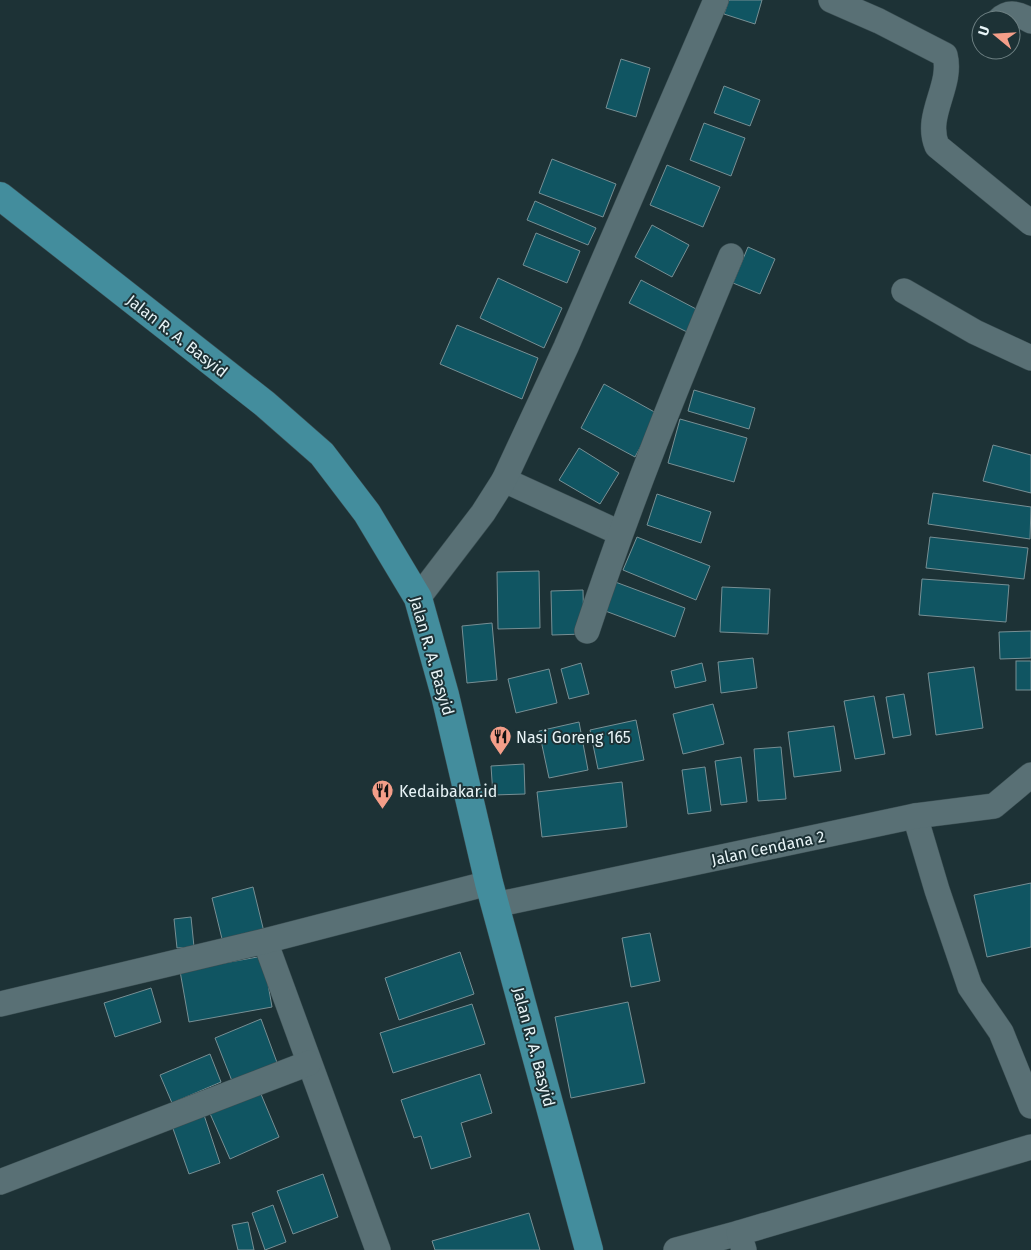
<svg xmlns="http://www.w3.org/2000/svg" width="1031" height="1250" font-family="'Fira Sans',sans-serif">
  <rect width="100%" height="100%" fill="#1d3236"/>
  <g fill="#105562" stroke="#778f94">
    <path d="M729,0H762L755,24L724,14Z"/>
    <path d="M621,59L650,68L636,117L606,108Z"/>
    <path d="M724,86L760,100L750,126L714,113Z"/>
    <path d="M704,123L745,138L731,176L690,160Z"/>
    <path d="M552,159L616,184L603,217L539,193Z"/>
    <path d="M667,165L720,187L703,227L650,205Z"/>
    <path d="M535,201L596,228L588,245L527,220Z"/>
    <path d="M652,225L689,245L672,277L635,257Z"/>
    <path d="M536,233L580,251L567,283L523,265Z"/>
    <path d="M748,247L775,259L760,294L733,283Z"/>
    <path d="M498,278L562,308L544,348L480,318Z"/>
    <path d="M641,280L698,310L687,332L629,303Z"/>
    <path d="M457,325L538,358L522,399L440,364Z"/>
    <path d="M604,384L658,414L635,457L581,428Z"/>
    <path d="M694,390L755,408L749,429L688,411Z"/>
    <path d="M680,419L747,438L734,482L668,463Z"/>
    <path d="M993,445L1031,455V493L983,481Z"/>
    <path d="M579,448L619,473L600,504L559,480Z"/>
    <path d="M933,493L1031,507L1030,539L928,524Z"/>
    <path d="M657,494L711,512L701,543L647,525Z"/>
    <path d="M637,537L710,566L696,600L623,570Z"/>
    <path d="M930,537L1028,548L1024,579L926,568Z"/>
    <path d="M539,571L540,628L498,629L497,572Z"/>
    <path d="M922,579L1009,585L1006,622L919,615Z"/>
    <path d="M610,580L685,608L675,637L600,609Z"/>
    <path d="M722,587L770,589L768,634L720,632Z"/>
    <path d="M583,590L584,634L552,635L551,591Z"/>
    <path d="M492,623L497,680L467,683L462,626Z"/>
    <path d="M1031,631V658L1000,659L999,632Z"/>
    <path d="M753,658L757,688L721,693L718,662Z"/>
    <rect x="1016" y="661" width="15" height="29"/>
    <path d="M581,663L589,694L569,699L561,669Z"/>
    <path d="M702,663L706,681L675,688L671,671Z"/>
    <path d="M974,667L983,728L936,735L928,673Z"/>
    <path d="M549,669L557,703L516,713L508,679Z"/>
    <path d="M904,694L911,735L893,738L886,697Z"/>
    <path d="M874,696L885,754L855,759L844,701Z"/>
    <path d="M713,704L724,744L683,754L673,714Z"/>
    <path d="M636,720L644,760L598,769L590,730Z"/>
    <path d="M579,722L588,770L549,778L539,731Z"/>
    <path d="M834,726L841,771L794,777L788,732Z"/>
    <path d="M781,747L786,799L758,801L754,749Z"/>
    <path d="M741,757L747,802L721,805L715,761Z"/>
    <path d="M524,764L525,794L493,795L491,766Z"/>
    <path d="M705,767L711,811L688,814L682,770Z"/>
    <path d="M622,782L627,827L542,837L537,792Z"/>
    <path d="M1031,883V947L987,957L974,895Z"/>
    <path d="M253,887L265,936L224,947L212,898Z"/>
    <path d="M191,917L194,947L177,948L174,919Z"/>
    <path d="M650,933L660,981L631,987L622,938Z"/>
    <path d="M460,952L474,994L399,1020L385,978Z"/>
    <path d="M263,956L272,1007L189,1022L180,971Z"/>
    <path d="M151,988L161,1022L115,1037L104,1003Z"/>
    <path d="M628,1002L645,1083L571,1098L555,1017Z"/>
    <path d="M472,1004L485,1044L393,1073L380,1033Z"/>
    <path d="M261,1019L279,1068L234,1086L215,1038Z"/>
    <path d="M210,1054L221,1082L172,1103L160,1075Z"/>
    <path d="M480,1074L492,1113L461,1123L471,1157L431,1169L421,1136L414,1138L401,1100Z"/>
    <path d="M258,1087L279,1137L230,1159L208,1109Z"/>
    <path d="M203,1112L220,1163L189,1174L171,1123Z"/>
    <path d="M323,1174L338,1217L293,1234L277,1191Z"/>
    <path d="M273,1205L286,1242L265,1250L252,1213Z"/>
    <path d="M529,1213L540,1250H435L432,1241Z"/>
    <path d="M248,1222L254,1250H238L232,1225Z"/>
  </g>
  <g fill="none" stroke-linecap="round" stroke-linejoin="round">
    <defs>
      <g id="minor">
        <path d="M831,0L879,21L945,55C953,86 924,115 937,146L1031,223"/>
        <path d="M999,20C1009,10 1020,14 1031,21"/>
        <path d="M904,291L975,332L1031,358"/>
        <path d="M504,480L620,533"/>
        <path d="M418,598L483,513L504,480L566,347L716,0"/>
        <path d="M587,631C629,504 679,380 731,256"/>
        <path d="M915,816L937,890L970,987L1001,1032L1031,1106"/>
        <path d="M495,905L915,816L994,806L1031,775"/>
        <path d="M265,941L378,1250"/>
        <path d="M0,1004L265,941L489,883"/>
        <path d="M0,1182L309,1063"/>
        <path d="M676,1250L739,1233"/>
        <path d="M744,1250L739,1233L1031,1147"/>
      </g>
      <path id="major" d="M0,196L265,404L322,454L367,513L418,598L445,695L489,883L589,1250"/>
    </defs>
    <use href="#minor" stroke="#3b4e52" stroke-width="26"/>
    <use href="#major" stroke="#3b4e52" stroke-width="29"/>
    <use href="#minor" stroke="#597075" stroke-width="25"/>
    <use href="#major" stroke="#438d9d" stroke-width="28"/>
  </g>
  <defs>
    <symbol id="restaurant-pin" viewBox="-11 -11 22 30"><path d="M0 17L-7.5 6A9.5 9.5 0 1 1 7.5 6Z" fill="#f49e89" stroke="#1d3236"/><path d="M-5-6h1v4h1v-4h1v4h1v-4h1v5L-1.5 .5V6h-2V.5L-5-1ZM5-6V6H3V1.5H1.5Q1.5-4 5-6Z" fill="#111"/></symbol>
  </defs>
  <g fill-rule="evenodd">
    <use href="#restaurant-pin" x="488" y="724" width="25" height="34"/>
    <use href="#restaurant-pin" x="370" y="778" width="25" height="34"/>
  </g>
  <g text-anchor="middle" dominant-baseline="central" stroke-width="4" stroke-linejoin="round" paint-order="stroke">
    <g font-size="16" fill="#e8f4f7" stroke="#1d3236">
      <text transform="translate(177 336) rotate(38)">Jalan R. A. Basyid</text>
      <text transform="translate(432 656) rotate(74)">Jalan R. A. Basyid</text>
      <text transform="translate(768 848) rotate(-12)">Jalan Cendana 2</text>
      <text transform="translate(534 1047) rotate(75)">Jalan R. A. Basyid</text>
    </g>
    <g font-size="16" fill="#e8f4f7" stroke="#1d3236" text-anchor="start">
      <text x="516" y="737">Nasi Goreng 165</text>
      <text x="399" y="791">Kedaibakar.id</text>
    </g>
  </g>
  <g transform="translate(996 35) rotate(288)"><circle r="24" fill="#1d3236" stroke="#6e8083"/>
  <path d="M0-4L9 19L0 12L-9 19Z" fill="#f49e89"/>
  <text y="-8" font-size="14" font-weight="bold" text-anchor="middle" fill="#e8f4f7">U</text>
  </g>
</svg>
